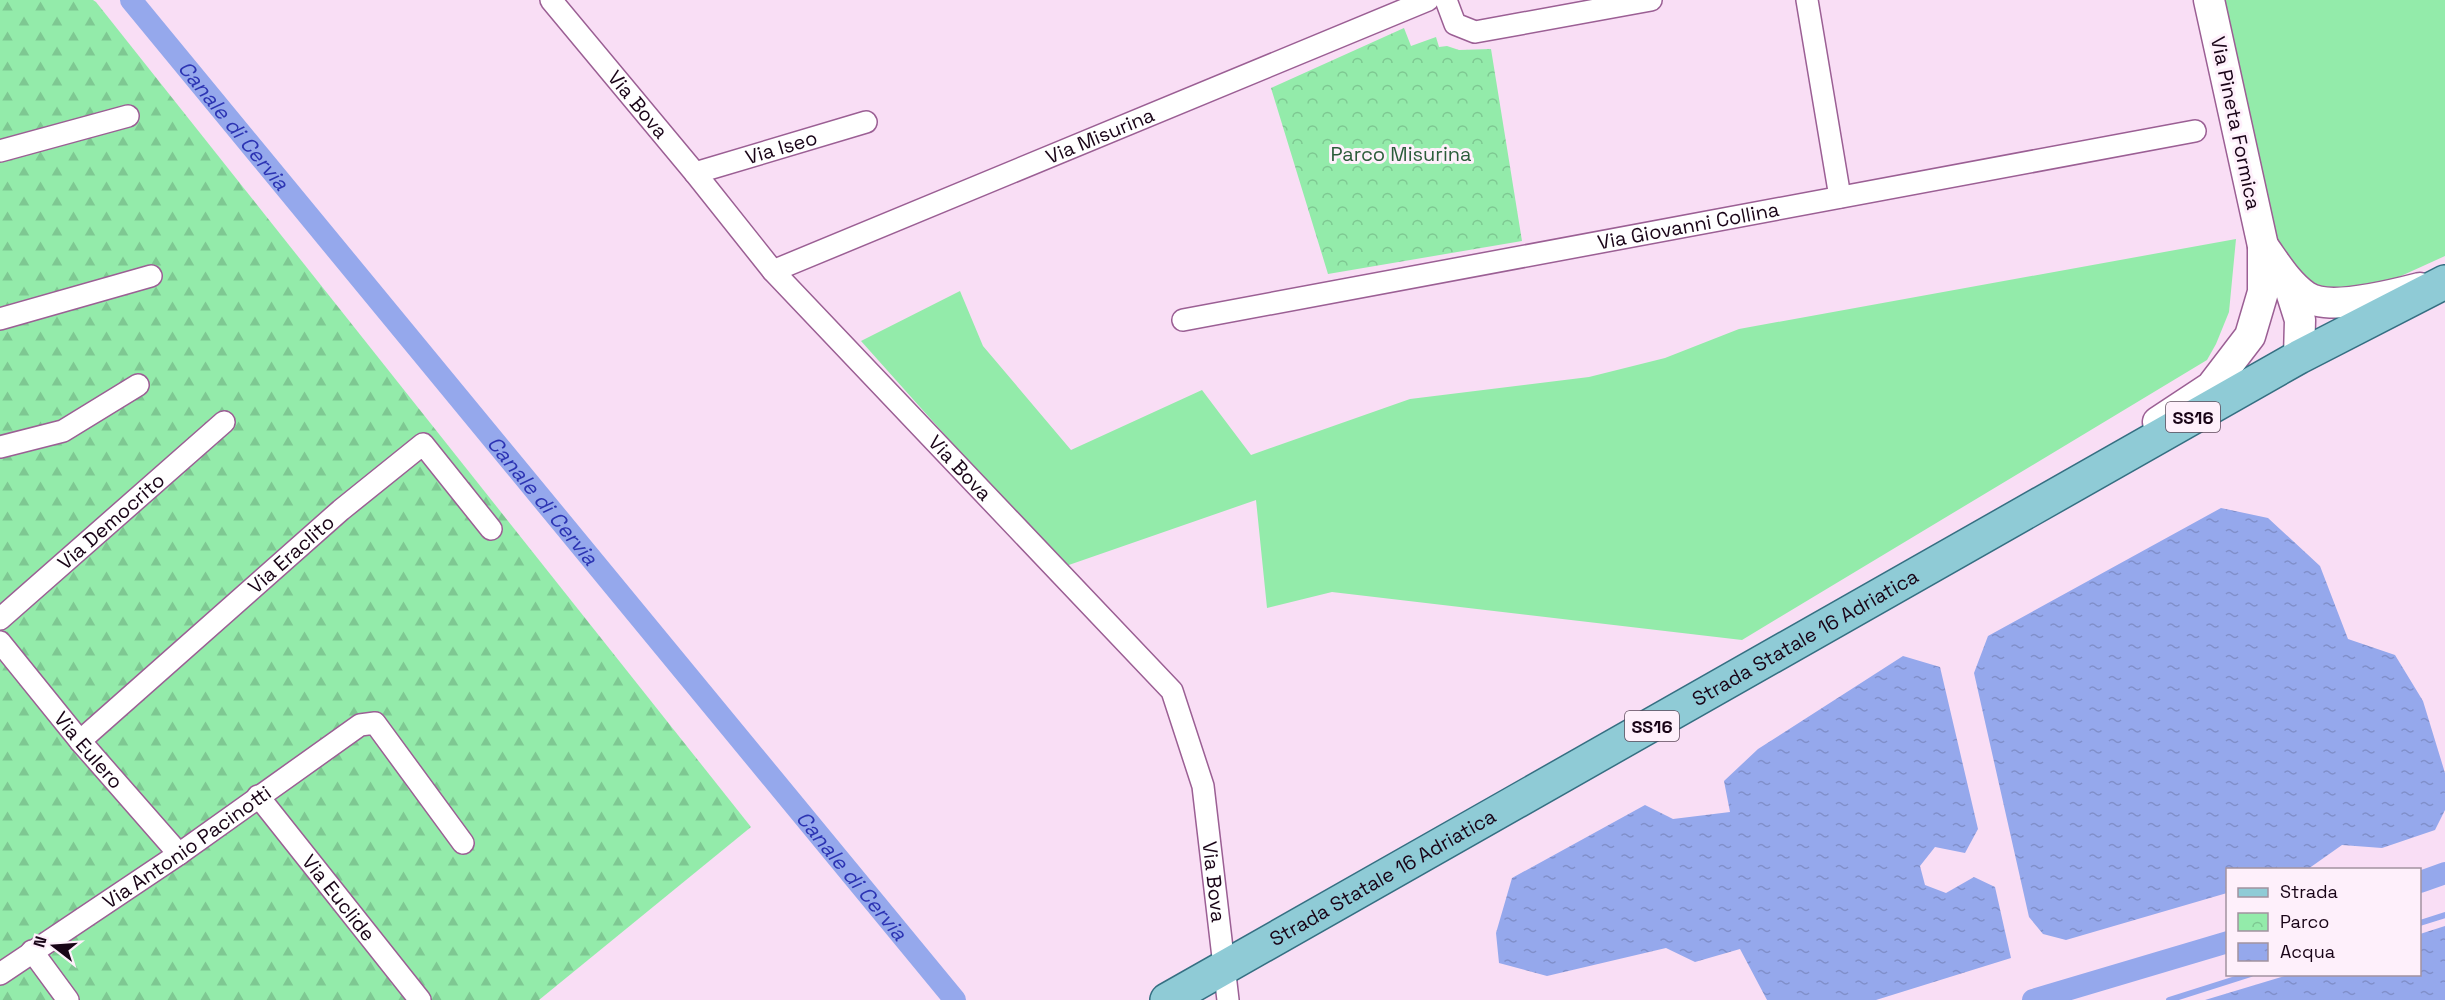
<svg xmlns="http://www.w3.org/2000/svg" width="2445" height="1000" font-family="'Space Grotesk',sans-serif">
  <defs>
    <pattern id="forest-firs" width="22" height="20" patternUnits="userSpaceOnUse" patternTransform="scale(1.5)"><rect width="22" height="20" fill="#93ebaa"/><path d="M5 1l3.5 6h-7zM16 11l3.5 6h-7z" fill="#7ec892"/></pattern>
    <pattern id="park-crowns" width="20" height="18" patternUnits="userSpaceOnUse" patternTransform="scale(1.5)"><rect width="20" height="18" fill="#93ebaa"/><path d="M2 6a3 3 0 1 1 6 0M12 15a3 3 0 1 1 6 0" fill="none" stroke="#7ec892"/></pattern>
    <pattern id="water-ripples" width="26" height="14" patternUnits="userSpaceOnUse" patternTransform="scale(1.5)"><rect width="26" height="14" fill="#95a8ec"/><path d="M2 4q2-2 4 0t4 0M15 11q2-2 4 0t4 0" fill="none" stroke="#808fca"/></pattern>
  </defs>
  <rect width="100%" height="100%" fill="#f9def5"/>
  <g fill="#93ebaa">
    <path d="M2225,0H2445V256L2379,286L2321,292L2282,259Z"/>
    <path d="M2236,239L2229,312L2216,344L2207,360L1742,640L1332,592L1267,608L1256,500L1063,567L861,341L960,291L983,346L1071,450L1202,390L1251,455L1410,399L1589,377L1665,358L1739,329Z"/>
  </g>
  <path fill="url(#forest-firs)" d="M0,0H93L96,2L751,827L539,1000H0Z"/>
  <path fill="url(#park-crowns)" d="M1404,28L1411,46L1436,37L1439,47L1447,46L1459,50L1491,49L1522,241L1328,274L1271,88Z"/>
  <g fill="url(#water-ripples)">
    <path d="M2221,508L2268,518L2320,566L2348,639L2395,655L2423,701L2445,773V810L2435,830L2382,848L2342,845L2308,869L2228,870L2227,893L2066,940L2043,934L2029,917L1974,673L1988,636Z"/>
    <path d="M1903,656L1940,667L1978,829L1965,853L1935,847L1920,866L1925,885L1946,893L1974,877L1995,887L2011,958L1876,1000H1767L1740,949L1695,962L1666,948L1547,976L1499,963L1496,933L1512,878L1645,805L1673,819L1730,812L1724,781L1758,749Z"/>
    <path d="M2445,926V1000H2205L2288,975L2420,974V934Z"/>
  </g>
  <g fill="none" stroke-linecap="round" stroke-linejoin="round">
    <g stroke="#95a8ec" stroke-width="6">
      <path d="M2420,923L2445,915"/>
      <path d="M2169,1000L2251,974"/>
    </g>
    <g stroke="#95a8ec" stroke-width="22">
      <path id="s1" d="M131,0L955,1000"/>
      <path d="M2420,882L2445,873"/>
      <path d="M2033,1000L2228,942"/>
    </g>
    <defs>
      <g id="street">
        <path id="s2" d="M551,0L695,173L773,271L1172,691L1203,786L1228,1000"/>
        <path d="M1446,0L1455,24L1475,32L1651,0"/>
        <path d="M1807,0L1840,197"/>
        <path d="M0,151L128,116"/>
        <path id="s3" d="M695,173L866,122"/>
        <path id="s4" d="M773,271L1428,0"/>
        <path d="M0,319L151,276"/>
        <path id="s5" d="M1183,320L2195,131"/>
        <path d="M0,447L63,431L138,385"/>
        <path id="s6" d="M0,619L224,422"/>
        <path id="s7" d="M0,642L80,741L179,854"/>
        <path id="s8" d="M80,741L341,510L423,444L491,529"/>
        <path id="s9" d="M258,796L420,1000"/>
        <path d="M32,951L68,1000"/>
        <path id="s10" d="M0,974L179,854L360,725L375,723L463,843"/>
      </g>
      <g id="secondary">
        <path d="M2263,246C2276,264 2287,283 2305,296C2328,312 2393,295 2420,288"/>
        <path d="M2288,282L2300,320L2299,357"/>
        <path d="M2158,422L2211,387L2250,336L2263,292V246L2209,0"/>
      </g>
      <g id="primary">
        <path id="s11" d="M1167,1000L2299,357L2445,282"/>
      </g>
    </defs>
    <use href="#street" stroke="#9b5f94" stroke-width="24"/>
    <use href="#secondary" stroke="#9b5f94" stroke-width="33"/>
    <use href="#primary" stroke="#356f82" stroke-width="36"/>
    <use href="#street" stroke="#fff" stroke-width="21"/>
    <use href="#secondary" stroke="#fff" stroke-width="30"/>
    <use href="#primary" stroke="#8fcbd6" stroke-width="33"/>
  </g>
  <g text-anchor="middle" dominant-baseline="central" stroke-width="6" stroke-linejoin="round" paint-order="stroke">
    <g fill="#fef0fb" stroke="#5e4b5b" stroke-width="1.5">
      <rect x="2166" y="402" width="54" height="30" rx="4.5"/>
      <rect x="1625" y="711" width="54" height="30" rx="4.5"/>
    </g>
    <g font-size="18" font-weight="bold" fill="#190417">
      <text x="2193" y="417">SS16</text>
      <text x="1652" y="726">SS16</text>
    </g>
    <g font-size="20" fill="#190417" stroke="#fef0fb">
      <text stroke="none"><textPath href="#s2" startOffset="136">Via Bova</textPath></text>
      <text transform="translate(2236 123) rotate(78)">Via Pineta Formica</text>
      <text stroke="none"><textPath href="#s4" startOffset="354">Via Misurina</textPath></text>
      <text stroke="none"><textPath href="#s3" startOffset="90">Via Iseo</textPath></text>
      <text stroke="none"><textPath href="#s5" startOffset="514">Via Giovanni Collina</textPath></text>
      <text stroke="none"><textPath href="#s2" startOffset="622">Via Bova</textPath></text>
      <text stroke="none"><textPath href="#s6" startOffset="148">Via Democrito</textPath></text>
      <text stroke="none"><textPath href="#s8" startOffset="282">Via Eraclito</textPath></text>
      <text stroke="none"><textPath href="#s11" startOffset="734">Strada Statale 16 Adriatica</textPath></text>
      <text stroke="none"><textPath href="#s7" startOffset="140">Via Eulero</textPath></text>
      <text stroke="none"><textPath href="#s10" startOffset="226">Via Antonio Pacinotti</textPath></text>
      <text stroke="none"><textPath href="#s11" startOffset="248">Strada Statale 16 Adriatica</textPath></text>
      <text stroke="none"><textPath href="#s2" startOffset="1126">Via Bova</textPath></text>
      <text stroke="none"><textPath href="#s9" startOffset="130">Via Euclide</textPath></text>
    </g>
    <g font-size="20" fill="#2b5c3a" stroke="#fef0fb">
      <text x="1401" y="154">Parco Misurina</text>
    </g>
    <g font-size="21" font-style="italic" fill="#2c34b3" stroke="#fef0fb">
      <text stroke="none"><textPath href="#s1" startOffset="162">Canale di Cervia</textPath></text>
      <text stroke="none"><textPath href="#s1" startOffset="648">Canale di Cervia</textPath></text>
      <text stroke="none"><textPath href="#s1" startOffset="1134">Canale di Cervia</textPath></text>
    </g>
  </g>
  <rect x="2226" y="868" width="195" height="108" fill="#fef0fb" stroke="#a292a0" stroke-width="1.5"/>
  <rect x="2238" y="888" width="30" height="9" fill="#8fcbd6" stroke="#a292a0" stroke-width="1.5"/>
  <text x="2280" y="898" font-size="18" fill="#190417">Strada</text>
  <rect x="2238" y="913" width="30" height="18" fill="url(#park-crowns)" stroke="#a292a0" stroke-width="1.5"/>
  <text x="2280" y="928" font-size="18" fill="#190417">Parco</text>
  <rect x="2238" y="943" width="30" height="18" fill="url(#water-ripples)" stroke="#a292a0" stroke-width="1.5"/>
  <text x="2280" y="958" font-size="18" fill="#190417">Acqua</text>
  <g transform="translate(54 946) rotate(287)" stroke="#fef0fb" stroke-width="4.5" paint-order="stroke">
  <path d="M0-4.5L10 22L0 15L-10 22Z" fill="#190417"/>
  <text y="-9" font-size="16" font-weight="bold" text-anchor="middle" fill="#190417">N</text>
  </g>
</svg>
